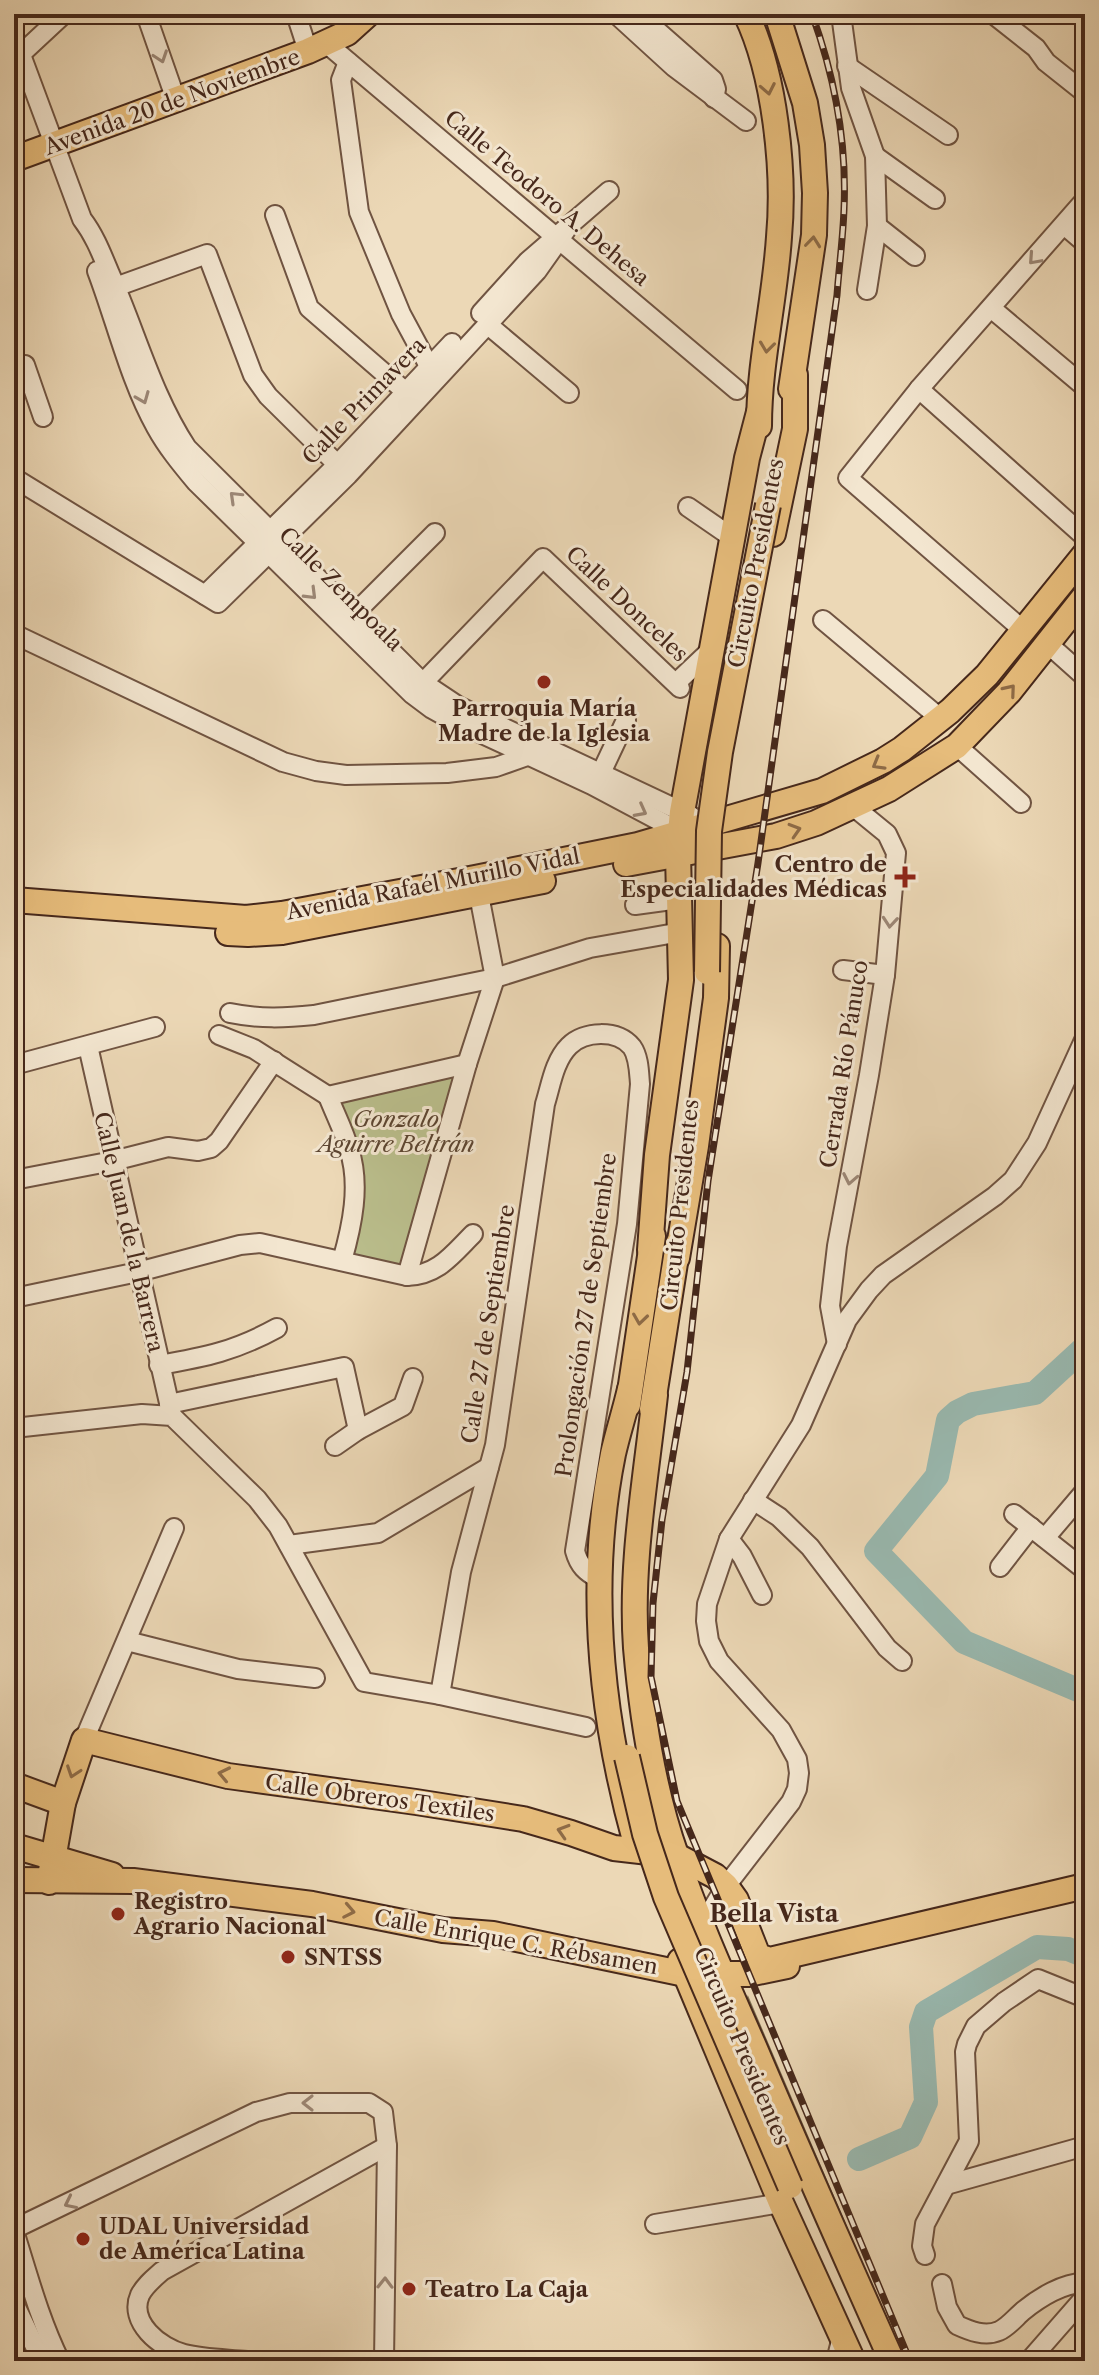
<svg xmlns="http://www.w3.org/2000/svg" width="1099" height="2375" font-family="'Libre Caslon Text',serif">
  <rect width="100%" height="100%" fill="#ecd8b6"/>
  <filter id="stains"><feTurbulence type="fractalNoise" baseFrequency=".0025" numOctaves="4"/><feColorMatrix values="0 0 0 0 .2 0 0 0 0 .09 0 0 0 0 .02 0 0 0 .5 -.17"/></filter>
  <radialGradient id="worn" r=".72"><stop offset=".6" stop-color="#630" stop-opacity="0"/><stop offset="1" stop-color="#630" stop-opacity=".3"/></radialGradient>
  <g fill="#babe8c" stroke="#807354" stroke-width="2">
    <path d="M467,1064L407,1276L342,1261L355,1188L328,1096Z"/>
    <path d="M748,1998L853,2243L746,2006Z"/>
  </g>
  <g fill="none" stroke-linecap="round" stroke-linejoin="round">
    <g stroke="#99b9b0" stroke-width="24">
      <path d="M1085,1347L1035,1393L973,1404L957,1412L948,1420L937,1476L876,1551L964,1642L1085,1693"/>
      <path d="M859,2159L910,2137L926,2102L921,2027L926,2012L1037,1947L1068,1949L1085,1956"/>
    </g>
    <defs>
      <g id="minor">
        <path d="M146,14L176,100"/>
        <path d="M296,14L308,51"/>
        <path d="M616,14L674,67L746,121"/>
        <path d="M638,14L713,80L716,89L714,98"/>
        <path d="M841,14L851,88L875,156L877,226L867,290"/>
        <path d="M993,14L1036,48L1046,62L1085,93"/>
        <path d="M14,36L82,219C95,236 102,255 110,274C136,332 152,395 187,448L422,682L458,706L691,816"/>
        <path d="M326,43L737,390"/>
        <path d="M21,54L64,14"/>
        <path d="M348,62L341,80L359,212L401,314L430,368"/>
        <path d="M847,66L948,135"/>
        <path d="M875,156L935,199"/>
        <path d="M275,215L309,308L414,399"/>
        <path d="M1064,225L1085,243"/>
        <path d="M877,226L915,256"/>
        <path d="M97,271C116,321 130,381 156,427C167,447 181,464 196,482L412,694L432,709L450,719L592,785L686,835"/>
        <path d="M107,290L207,254L253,375L268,396L345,472"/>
        <path d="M991,308L1085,387"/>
        <path d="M481,313L528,261L609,191"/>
        <path d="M487,324L569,393"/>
        <path d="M25,365L43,417"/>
        <path d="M919,389L1085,537"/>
        <path d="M14,478L218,603L348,475L537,271L566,230"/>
        <path d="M688,507L733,538"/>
        <path d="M205,595L337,465L452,343"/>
        <path d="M354,614L435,533"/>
        <path d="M823,620L941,719"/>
        <path d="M1024,631L848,478L919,389L1085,200"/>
        <path d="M14,634L283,762L316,771L346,775L447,773L496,767L530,755L531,750"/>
        <path d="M1047,643L1085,677"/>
        <path d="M676,683L713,648"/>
        <path d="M417,689L543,558L680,688"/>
        <path d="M957,746L1021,803"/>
        <path d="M601,773L626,720"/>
        <path d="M635,905L679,899"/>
        <path d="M843,970L885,975"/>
        <path d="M230,1013C259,1019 285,1018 314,1015L495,978L590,948L681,932"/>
        <path d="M219,1035L254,1049L328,1096"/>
        <path d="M88,1046L172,1416"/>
        <path d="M14,1065L155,1027"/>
        <path d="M328,1096C335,1114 344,1131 349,1149C361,1185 352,1226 342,1261"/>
        <path d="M328,1096L467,1064"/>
        <path d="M14,1180L113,1161L168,1147L198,1151L211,1148L219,1141L274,1061"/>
        <path d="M407,1276L467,1064L495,978L479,895"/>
        <path d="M14,1298L138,1272L240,1245L260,1243L407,1276C438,1275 452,1255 473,1234"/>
        <path d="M837,1344L830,1306L837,1246L869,1075L885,975L896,853L887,834L854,807"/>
        <path d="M159,1365C206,1357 235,1351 277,1328"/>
        <path d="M169,1404L344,1367L358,1430"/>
        <path d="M14,1428L142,1414L172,1416L257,1499L278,1526L364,1682L440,1695L586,1727"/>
        <path d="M335,1446L358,1430L403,1406L413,1378"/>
        <path d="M753,1500L779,1517L810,1547L887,1648L902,1661"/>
        <path d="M1014,1514L1085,1570"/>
        <path d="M1045,1538L1085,1491"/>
        <path d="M729,1539L742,1556L762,1595"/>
        <path d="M289,1545L378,1533L489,1467"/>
        <path d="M1000,1567L1031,1527"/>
        <path d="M127,1641L238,1669L315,1678"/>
        <path d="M440,1695L461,1572L495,1445L545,1104C551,1085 554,1061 569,1046C584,1031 617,1029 632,1047C639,1057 639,1072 640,1084L627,1224L575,1551C579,1566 586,1572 599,1579"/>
        <path d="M84,1740L174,1528"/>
        <path d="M703,1924L726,1886L791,1802L797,1789L799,1773L797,1759L781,1730L719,1661L709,1641L706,1621L707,1604L729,1539L801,1425L847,1320L869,1290L883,1275L995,1196L1013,1180L1037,1143L1085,1038"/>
        <path d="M946,2185L1085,2146"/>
        <path d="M655,2224L781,2203"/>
        <path d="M14,2229L256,2112L290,2103H369L383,2112L387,2146L384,2361"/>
        <path d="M14,2231C28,2275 39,2318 60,2361"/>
        <path d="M925,2255L922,2246L925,2224L969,2141L965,2052L967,2044L976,2026L1004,2002L1038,1979L1085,1998"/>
        <path d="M942,2284L947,2307L957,2325C970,2331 985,2337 999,2331C1008,2327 1016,2317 1023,2311C1039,2298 1064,2282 1085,2283"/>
        <path d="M14,2303L42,2361"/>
        <path d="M247,2361C226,2359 204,2359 184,2354C160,2348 128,2322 140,2295C145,2285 154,2278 162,2271L387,2146"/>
        <path d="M836,2361L842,2337"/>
        <path d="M1029,2361L1085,2297"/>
      </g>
      <g id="major">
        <path d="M746,14C775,74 785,171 779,237C775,300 759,363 759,426"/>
        <path d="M777,14L805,103L812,145L815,193L814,235L791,389"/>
        <path d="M14,159L308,51L347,33L368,14"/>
        <path d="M773,534L795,429V375"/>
        <path d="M626,864L776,836L816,823L889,789L957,746L1009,692L1085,596"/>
        <path d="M14,900L246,918L282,914L475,878L638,845L822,791L883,761L902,749L950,711L987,675L1085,554"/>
        <path d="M228,933L248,934L282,932L543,881"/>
        <path d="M650,1250L657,1155L681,980L678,854L682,812L747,458L759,412"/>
        <path d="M677,1258L696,1146L716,998L717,946"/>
        <path d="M630,1389C625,1411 618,1432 613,1454C587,1583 601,1718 636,1844"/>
        <path d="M655,1395C646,1478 630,1564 636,1648C642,1717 653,1790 676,1855C698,1922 728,1987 756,2051C800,2155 846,2258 892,2361"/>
        <path d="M628,1405L653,1236"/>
        <path d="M652,1409L678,1244"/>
        <path d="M14,1785L63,1803"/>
        <path d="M14,1846L112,1875"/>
        <path d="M14,1880L133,1881L312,1904L443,1930L493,1934L685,1974H748L787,1966"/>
        <path d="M49,1882L63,1803L84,1740L228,1776L416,1802L523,1819L571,1833L614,1848L675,1855L715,1876L726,1886L736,1900L758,1956L770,1960L1085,1886"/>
        <path d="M680,1961L781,2203L853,2361"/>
      </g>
    </defs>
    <use href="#minor" stroke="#705442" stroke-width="22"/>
    <use href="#major" stroke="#46281b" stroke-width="28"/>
    <use href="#minor" stroke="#f3e6d0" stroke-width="18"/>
    <use href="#major" stroke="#e6bc7b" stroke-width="24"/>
    <defs>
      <path id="rail" d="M812,14C834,75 847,143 844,209C843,238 839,267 837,295L758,863L708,1181L687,1372L662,1520L653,1603L651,1677L677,1801L910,2361"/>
    </defs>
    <use href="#rail" stroke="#46281b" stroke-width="7"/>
    <use href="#rail" stroke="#f3e6d0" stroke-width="4" stroke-dasharray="12" stroke-linecap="butt"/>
    <defs>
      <g id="major-bridge">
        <path d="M707,972L709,831L720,752L768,505"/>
        <path d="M627,1757L645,1834L666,1897L790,2186"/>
      </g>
    </defs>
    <use href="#major-bridge" stroke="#46281b" stroke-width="28" stroke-linecap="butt"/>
    <use href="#major-bridge" stroke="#e6bc7b" stroke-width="24"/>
  </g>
  <defs><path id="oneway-chevron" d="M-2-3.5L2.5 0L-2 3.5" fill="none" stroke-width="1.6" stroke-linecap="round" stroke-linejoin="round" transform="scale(2)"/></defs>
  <g stroke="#9c8776">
    <use href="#oneway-chevron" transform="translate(161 57) rotate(71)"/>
    <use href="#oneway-chevron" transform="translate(1034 259) rotate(132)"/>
    <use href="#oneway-chevron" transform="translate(143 398) rotate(68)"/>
    <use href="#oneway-chevron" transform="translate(235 497) rotate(-136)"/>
    <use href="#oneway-chevron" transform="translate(311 594) rotate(45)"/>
    <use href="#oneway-chevron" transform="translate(641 811) rotate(28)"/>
    <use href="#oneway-chevron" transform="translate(890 922) rotate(95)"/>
    <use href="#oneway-chevron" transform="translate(850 1179) rotate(101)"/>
    <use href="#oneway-chevron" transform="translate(308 2103) rotate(-180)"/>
    <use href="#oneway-chevron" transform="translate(70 2203) rotate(154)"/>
    <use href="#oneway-chevron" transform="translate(385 2283) rotate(-89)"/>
  </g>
  <g stroke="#8e6b46">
    <use href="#oneway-chevron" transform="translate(768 89) rotate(79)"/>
    <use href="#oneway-chevron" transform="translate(813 242) rotate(-84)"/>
    <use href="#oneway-chevron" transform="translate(767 347) rotate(97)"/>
    <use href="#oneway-chevron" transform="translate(1010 690) rotate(-50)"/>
    <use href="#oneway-chevron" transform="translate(878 764) rotate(150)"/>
    <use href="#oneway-chevron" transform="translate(795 830) rotate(-17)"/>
    <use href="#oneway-chevron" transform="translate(640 1319) rotate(98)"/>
    <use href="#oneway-chevron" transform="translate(73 1772) rotate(109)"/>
    <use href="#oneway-chevron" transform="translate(224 1774) rotate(-168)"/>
    <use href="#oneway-chevron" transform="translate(563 1831) rotate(-163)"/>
    <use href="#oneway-chevron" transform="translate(349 1911) rotate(11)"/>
  </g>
  <g fill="#8f2418" stroke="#f3e6d0" stroke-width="3">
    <circle cx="544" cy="682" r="8"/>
    <path d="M901 865h8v8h8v8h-8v8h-8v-8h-8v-8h8z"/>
    <circle cx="118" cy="1914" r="8"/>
    <circle cx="288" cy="1957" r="8"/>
    <circle cx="83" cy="2239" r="8"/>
    <circle cx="409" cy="2289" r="8"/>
  </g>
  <g text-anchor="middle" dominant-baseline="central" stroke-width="6" stroke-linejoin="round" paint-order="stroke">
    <g font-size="22" fill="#46281b" stroke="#f3e6d0">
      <text transform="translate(172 102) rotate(-20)">Avenida 20 de Noviembre</text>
      <text transform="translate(547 198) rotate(40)">Calle Teodoro A. Dehesa</text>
      <text transform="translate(364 401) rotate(-46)">Calle Primavera</text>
      <text transform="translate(756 563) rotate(-79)">Circuito Presidentes</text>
      <text transform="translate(341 589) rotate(45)">Calle Zempoala</text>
      <text transform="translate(627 604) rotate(43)">Calle Donceles</text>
      <text transform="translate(433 884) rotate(-11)">Avenida Rafaél Murillo Vidal</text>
      <text transform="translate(844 1064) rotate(-81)">Cerrada Río Pánuco</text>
      <text transform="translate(680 1205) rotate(-84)">Circuito Presidentes</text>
      <text transform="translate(129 1232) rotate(77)">Calle Juan de la Barrera</text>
      <text transform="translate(586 1315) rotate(-82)">Prolongación 27 de Septiembre</text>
      <text transform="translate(488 1324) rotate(-81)">Calle 27 de Septiembre</text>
      <text transform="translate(380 1798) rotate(8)">Calle Obreros Textiles</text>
      <text transform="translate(516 1942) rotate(10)">Calle Enrique C. Rébsamen</text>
      <text transform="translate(742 2046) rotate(67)">Circuito Presidentes</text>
    </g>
    <g font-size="22" font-weight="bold" fill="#46281b" stroke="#f3e6d0" text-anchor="start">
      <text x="544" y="708" text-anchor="middle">Parroquia María<tspan x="544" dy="25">Madre de la Iglesia</tspan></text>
      <text x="887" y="864" text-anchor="end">Centro de<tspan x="887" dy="25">Especialidades Médicas</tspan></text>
      <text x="134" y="1901">Registro<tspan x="134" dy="25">Agrario Nacional</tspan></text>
      <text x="304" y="1957">SNTSS</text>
      <text x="99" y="2226">UDAL Universidad<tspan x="99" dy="25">de América Latina</tspan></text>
      <text x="425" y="2289">Teatro La Caja</text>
    </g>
    <g font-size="22" font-style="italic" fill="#5d4632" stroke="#f3e6d0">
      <text x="396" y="1119">Gonzalo<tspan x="396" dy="25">Aguirre Beltrán</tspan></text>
    </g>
    <g font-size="24" font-weight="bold" fill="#46281b" stroke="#f3e6d0">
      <text x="774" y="1913">Bella Vista</text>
    </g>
  </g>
  <rect width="1099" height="2375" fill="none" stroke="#ecd8b6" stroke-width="48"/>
  <rect x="16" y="16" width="1067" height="2343" fill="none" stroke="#46281b" stroke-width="4"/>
  <rect x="24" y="24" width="1051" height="2327" fill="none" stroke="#46281b" stroke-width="2"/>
  <rect width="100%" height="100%" filter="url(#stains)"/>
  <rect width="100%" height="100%" fill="url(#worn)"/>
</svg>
